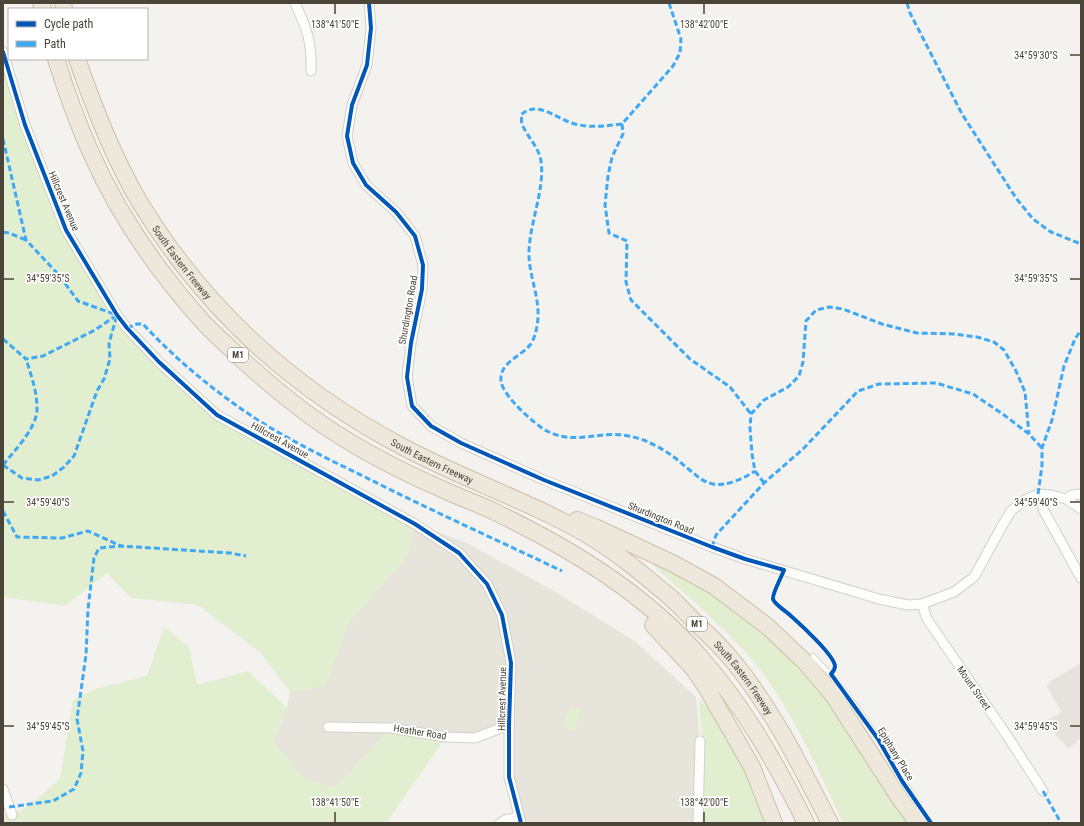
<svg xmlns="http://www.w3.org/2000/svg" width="1084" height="826" font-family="'Roboto Condensed',sans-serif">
  <rect width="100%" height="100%" fill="#f4f2ee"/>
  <path fill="#e7e4dc" d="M415,524L467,543L554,591L636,642L696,697L700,741L698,823H521L509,777V725L475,738L391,728L335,788L304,780L273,741L287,708L290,692L325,685L349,622L407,556Z"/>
  <g fill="#e1eecf">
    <path d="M3,52L66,230L121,321L217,415L415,524L407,556L349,622L325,686L290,692L261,653L198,605L131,598L107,573L65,606L3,597Z"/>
    <path d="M646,557L725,600L789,654L824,695L912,823H843C820,774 798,722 766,678C735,634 691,601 652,564Z"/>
    <path d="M164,627L189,647L197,685L248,671L287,708L273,741L304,780L335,788L391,728L446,737L386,823H3V815H12L29,806L60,779L73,700L95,689L147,676Z"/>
    <path d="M699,700L707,707L741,759L766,823H703L702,741Z"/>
    <path d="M570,707L581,711L574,731L562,728Z"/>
  </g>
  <path fill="#e6e3df" d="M1081,663V738L1069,749L1052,731L1046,721L1062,712L1047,687L1049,682Z"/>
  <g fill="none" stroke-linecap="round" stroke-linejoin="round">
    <defs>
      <path id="service" d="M813,656C837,680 861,711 879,740C896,768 912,796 931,823"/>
      <g id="minor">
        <path d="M295,3C307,29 312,42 311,71"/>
        <path d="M369,3L371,28L367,65L352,105L347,136L353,163L366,185L396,212L415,236L423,265L422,289L411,343L407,377L412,406L431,426L461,443L544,480L712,547L745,559L879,599L908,605L922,604L954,592L974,577L1002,526L1011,511L1025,500L1038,494L1051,495L1066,499L1081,509"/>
        <path d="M3,52L25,125L66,230L117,315L127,328L159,362L217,415L415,524L459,553L487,584L502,615L511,663L509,725V777L521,823"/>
        <path d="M1038,494L1044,511L1081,578"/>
        <path d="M1066,499L1072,495L1081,494"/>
        <path d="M922,604L927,619L1006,734L1043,791"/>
        <path d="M328,727L391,728L446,737L475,738L509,725"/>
        <path d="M3,789L12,815"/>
        <path d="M500,823L505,820L519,817"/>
        <path d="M698,823L700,741"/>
      </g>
      <g id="motorway">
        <path d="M41,3L43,9"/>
        <path d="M63,3L64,9"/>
        <path d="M56,59C66,91 77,122 91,153C118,214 159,273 204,323C213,333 223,341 232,350C256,373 282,395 309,415C350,445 398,470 444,490C461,498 479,504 495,512C572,549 646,594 702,659C745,708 777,765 806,823"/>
        <path id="s1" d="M77,59C94,108 113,157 139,201C204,309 294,390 405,448C465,480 532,502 591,537C619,554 645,576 670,597C680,606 689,616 698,625C710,636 722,648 733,661C773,710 801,767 830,823"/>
        <path d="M577,520L597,528L674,564L714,586L767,626L805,662L833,695L900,799L918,823"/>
        <path d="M653,625L693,668L706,687L752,767L774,823"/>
      </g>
    </defs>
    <use href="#service" stroke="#d2d0cb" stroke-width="6"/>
    <use href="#minor" stroke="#d2d0cb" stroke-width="11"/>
    <use href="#motorway" stroke="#ccbfa9" stroke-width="18"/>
    <use href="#service" stroke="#fdfdfc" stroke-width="4.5"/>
    <use href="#minor" stroke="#fdfdfc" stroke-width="9"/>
    <use href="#motorway" stroke="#ede8db" stroke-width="16"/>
    <g stroke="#3fa9f5" stroke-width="3" stroke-dasharray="6 3" stroke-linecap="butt">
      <path d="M669,3L681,39L680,53L673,66L622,124C606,126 591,128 575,124C558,120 537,99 521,115C522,117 521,121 522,124C527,137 539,147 541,161C545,189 530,222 529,251C528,276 542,300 537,326C536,332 534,340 530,345C520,357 499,363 501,381C502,395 535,425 547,431C566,441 583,437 603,435C618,433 636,436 650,443C664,449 676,458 687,468C695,474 702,482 713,484C725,487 745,478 755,471"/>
      <path d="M907,3L910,13L962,114L1016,198L1033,219L1051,232L1081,244"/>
      <path d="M622,124L623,134L612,157L608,176L605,205L609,233L627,241L626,282L631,300L690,359L730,387L751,414"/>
      <path d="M3,139L26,240L58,274L78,301L117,315"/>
      <path d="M3,232L9,233L26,240"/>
      <path d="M127,328L137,324H143C176,360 220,396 261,422C295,443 330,460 365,477C430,510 497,540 562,571"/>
      <path d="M3,339L26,359L43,356L95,330L117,315"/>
      <path d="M3,465L22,478L38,480L52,476L64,467L74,456L97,391L104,379L110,359L109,343L117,315"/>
      <path d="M3,465C14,451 38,427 37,408C37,391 31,375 26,359"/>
      <path d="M764,483L755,471L752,454L750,428L751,414L764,400L788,387L799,376L803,362L806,321L816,310L829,307L843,309L882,324L917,333L954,334L977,337L994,342L1004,350L1016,371L1025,392L1029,434"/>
      <path d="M1038,494L1042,466V448L1052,420L1064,366L1075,339L1081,330"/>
      <path d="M3,511L17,537L62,538L88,531L121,546"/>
      <path d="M712,547L716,535L764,483L803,449L858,391L879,384L936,383L973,394L1004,415L1029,434L1042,448"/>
      <path d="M1043,791L1061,823"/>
      <path d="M9,807L53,801L74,789L81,773L83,751L77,719L86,655L88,609L94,558L99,548L121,546L230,553L246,556"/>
    </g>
    <defs>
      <g id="cycleway">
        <path d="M369,3L371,28L367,65L352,105L347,136L353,163L366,185L396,212L415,236L423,265L422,289L411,343L407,377L412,406L431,426L461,443L544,480L712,547L745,559L784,570C782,576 772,594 773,599C774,604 787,612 791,616C800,624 834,655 835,666C835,670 833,672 831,674L878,739L902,781L931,823"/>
        <path d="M3,52L25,125L66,230L117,315L127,328L159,362L217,415L415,524L459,553L487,584L502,615L511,663L509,725V777L521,823"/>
      </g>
    </defs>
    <use href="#cycleway" stroke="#fff" stroke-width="6"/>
    <use href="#cycleway" stroke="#0057b8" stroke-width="4"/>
  </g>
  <path fill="none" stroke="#4b4439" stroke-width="1.5" d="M335,4V14M704,4V14M1070,55H1080M4,279H14M1070,279H1080M4,502H14M1070,502H1080M4,726H14M1070,726H1080M335,812V822M704,812V822"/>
  <g text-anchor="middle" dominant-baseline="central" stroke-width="3.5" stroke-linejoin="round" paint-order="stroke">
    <g fill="#fff" stroke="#817c74" stroke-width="1">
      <rect x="228" y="348" width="20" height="14" rx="3"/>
      <rect x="687" y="617" width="20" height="14" rx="3"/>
    </g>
    <g font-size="9" font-weight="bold" fill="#4b4439">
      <text x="238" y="355">M1</text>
      <text x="697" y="624">M1</text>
    </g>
    <g font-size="10" fill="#4b4439" stroke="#fff">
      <text transform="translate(64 201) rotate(67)">Hillcrest Avenue</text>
      <text stroke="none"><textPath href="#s1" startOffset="230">South Eastern Freeway</textPath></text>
      <text transform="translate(408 310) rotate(-80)">Shurdington Road</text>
      <text transform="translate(280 440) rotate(29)">Hillcrest Avenue</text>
      <text stroke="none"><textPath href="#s1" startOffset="553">South Eastern Freeway</textPath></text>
      <text transform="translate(661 518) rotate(22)">Shurdington Road</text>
      <text stroke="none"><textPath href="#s1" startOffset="938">South Eastern Freeway</textPath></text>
      <text transform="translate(974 688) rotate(55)">Mount Street</text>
      <text transform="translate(502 699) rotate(-89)">Hillcrest Avenue</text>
      <text transform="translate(420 732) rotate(9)">Heather Road</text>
      <text transform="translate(896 754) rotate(59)">Epiphany Place</text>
    </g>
  </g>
  <g font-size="10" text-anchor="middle" fill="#4b4439" stroke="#fff" stroke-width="3.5" stroke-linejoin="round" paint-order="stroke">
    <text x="335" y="28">138°41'50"E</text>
    <text x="704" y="28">138°42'00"E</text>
    <text x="1036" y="59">34°59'30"S</text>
    <text x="48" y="282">34°59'35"S</text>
    <text x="1036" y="282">34°59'35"S</text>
    <text x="48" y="506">34°59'40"S</text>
    <text x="1036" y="506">34°59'40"S</text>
    <text x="48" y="730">34°59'45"S</text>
    <text x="1036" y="730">34°59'45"S</text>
    <text x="335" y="806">138°41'50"E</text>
    <text x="704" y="806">138°42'00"E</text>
  </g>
  <rect width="1084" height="826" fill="none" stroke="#4b4439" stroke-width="8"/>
  <rect x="8" y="8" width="140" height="52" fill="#ffffff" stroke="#b7b4b0"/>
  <rect x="16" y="21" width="20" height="6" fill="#0057b8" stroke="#b7b4b0"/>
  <text x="44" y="28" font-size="12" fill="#4b4439">Cycle path</text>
  <rect x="16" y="41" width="20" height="6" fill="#3fa9f5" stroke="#b7b4b0"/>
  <text x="44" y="48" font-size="12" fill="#4b4439">Path</text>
</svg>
